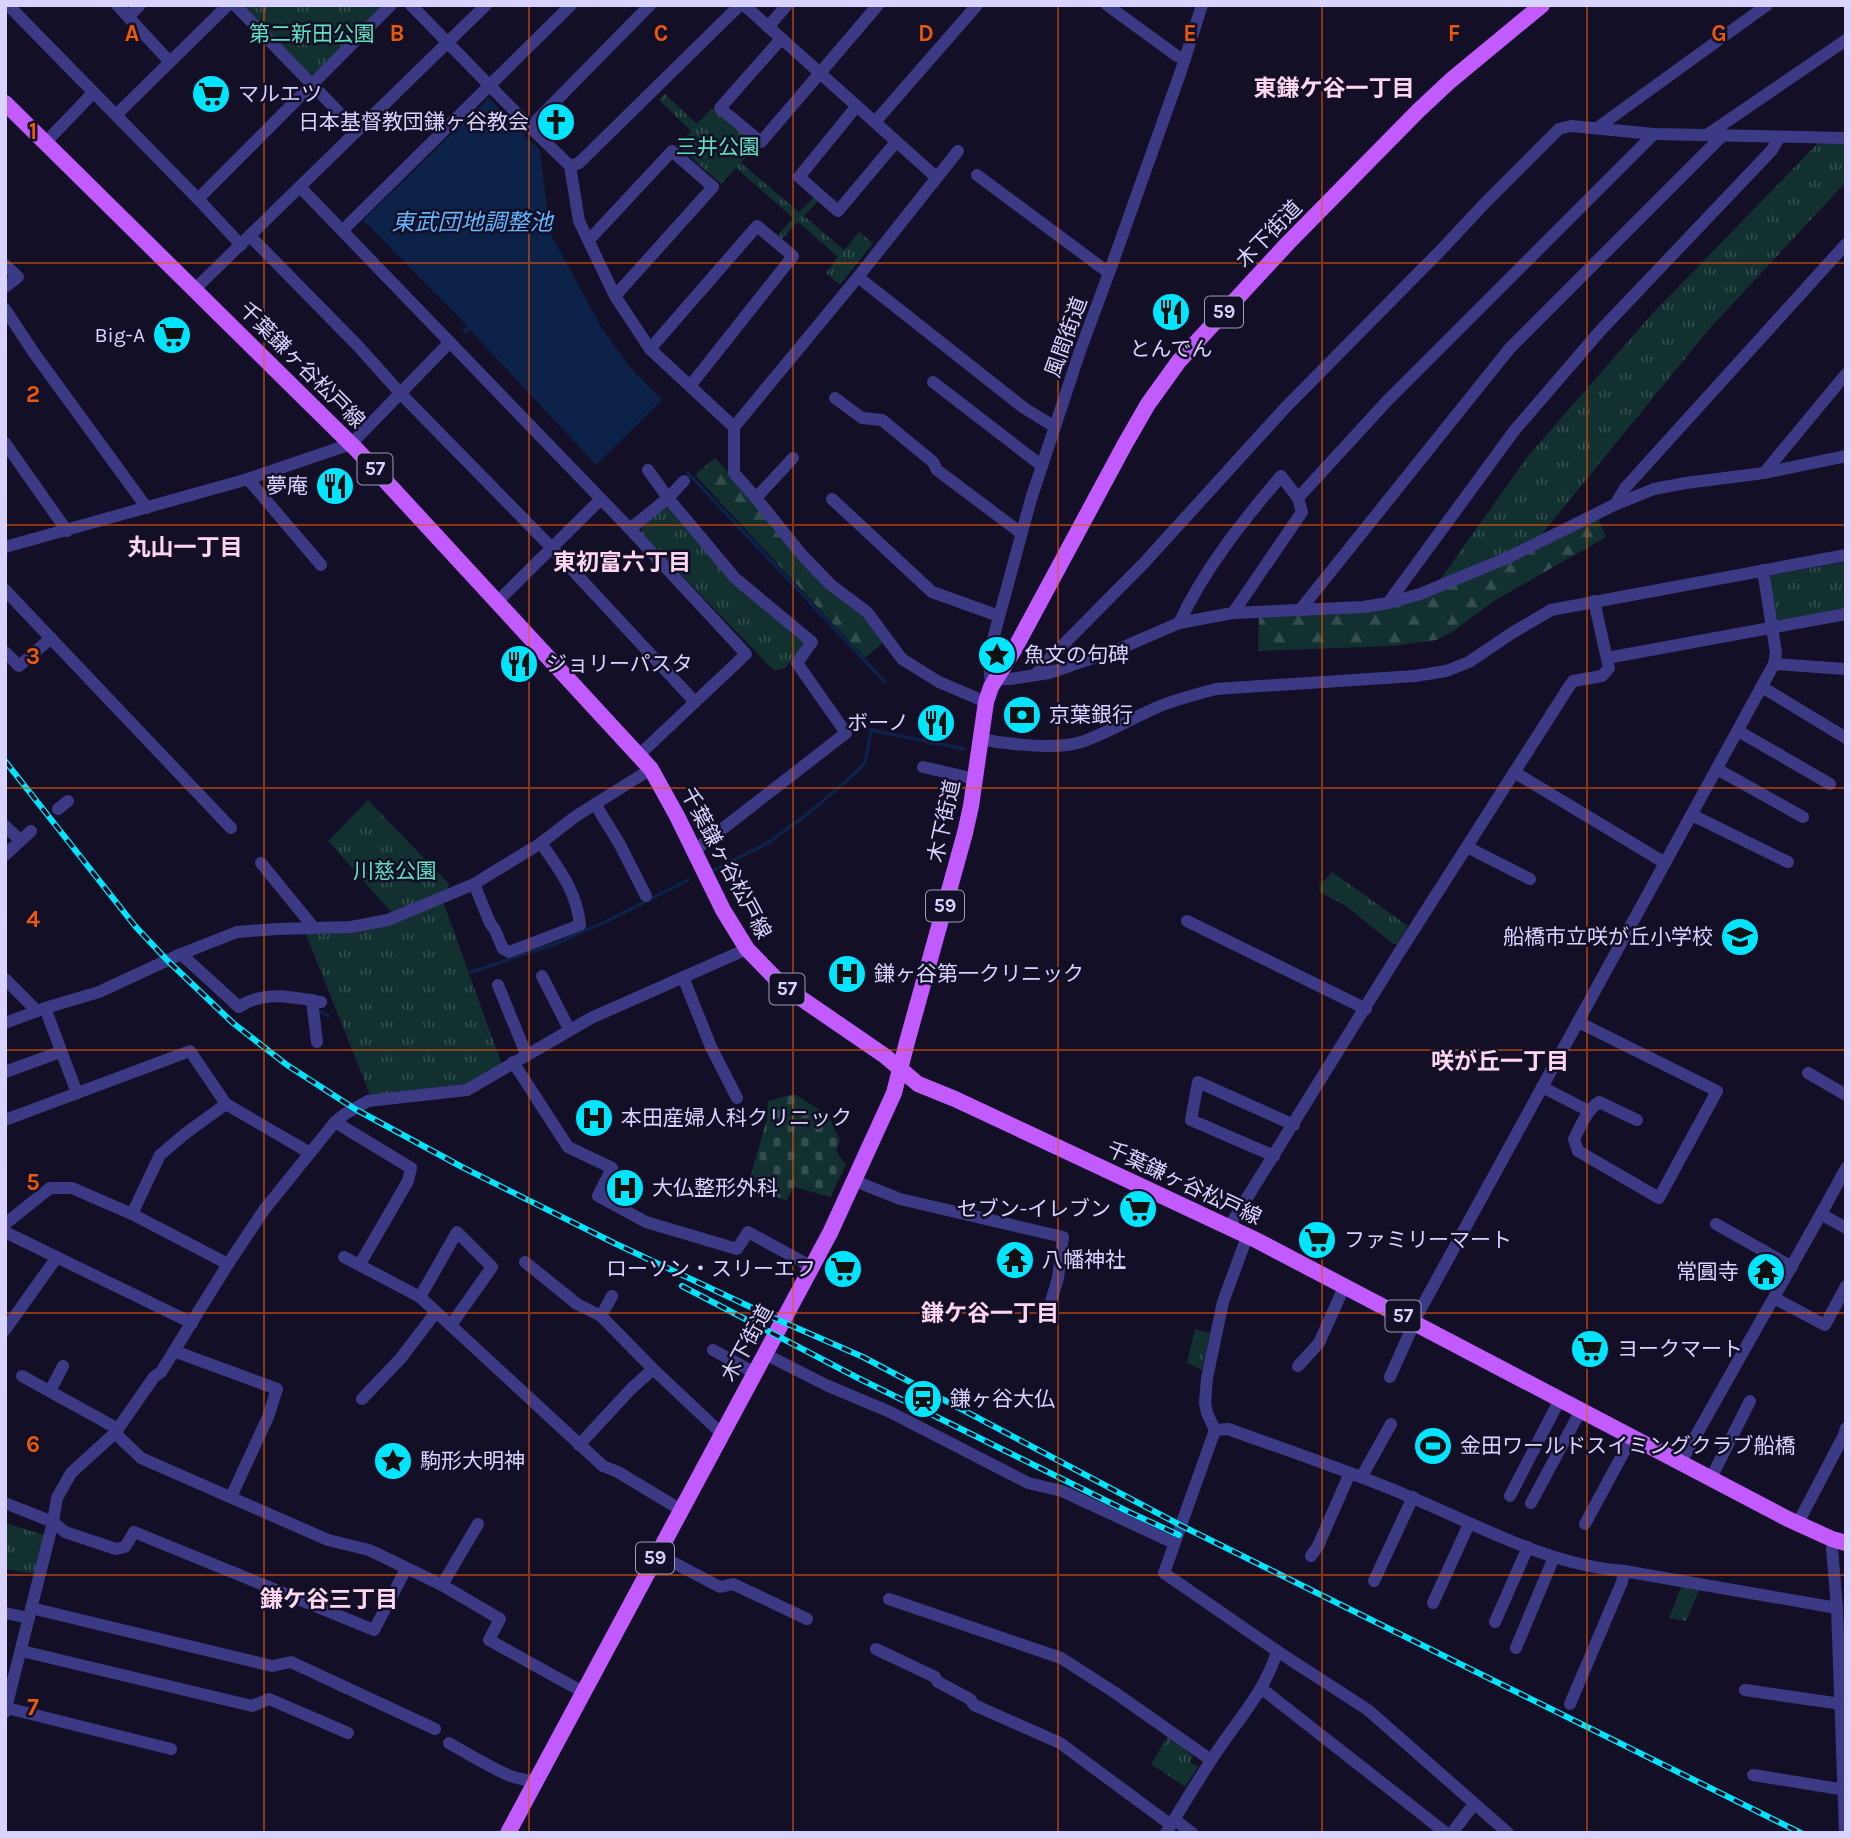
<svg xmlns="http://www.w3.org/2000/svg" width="1851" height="1838" font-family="Karla,'Noto Sans JP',sans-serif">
  <defs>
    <pattern id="grass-tufts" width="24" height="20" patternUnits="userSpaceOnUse" patternTransform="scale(1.75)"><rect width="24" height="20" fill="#12302f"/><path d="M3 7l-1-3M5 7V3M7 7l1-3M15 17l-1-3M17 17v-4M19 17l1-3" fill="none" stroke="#344d4e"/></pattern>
    <pattern id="forest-firs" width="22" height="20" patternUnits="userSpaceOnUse" patternTransform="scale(1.75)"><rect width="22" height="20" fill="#12302f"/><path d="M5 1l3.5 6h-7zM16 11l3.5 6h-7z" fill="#344d4e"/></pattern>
    <pattern id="cemetery-stones" width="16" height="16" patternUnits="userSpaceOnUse" patternTransform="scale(1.75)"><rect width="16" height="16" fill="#12302f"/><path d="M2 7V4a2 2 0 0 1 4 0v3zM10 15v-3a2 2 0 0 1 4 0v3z" fill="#344d4e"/></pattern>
  </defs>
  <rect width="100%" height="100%" fill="#130f26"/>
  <g fill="url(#grass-tufts)">
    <path d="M245,5H386L316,74L308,73L246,9Z"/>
    <path d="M665,94L697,124L712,108L756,145L741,163L799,212L814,197L818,201L804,216L844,250L859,232L873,243L840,285L826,273L838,257L798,222L782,239L778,235L793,218L736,168L721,184L678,146L691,131L659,100Z"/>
    <path d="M1819,142L1846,143V182L1710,328L1537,540L1437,584L1528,456L1652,314Z"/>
    <path d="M664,507L670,508L805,640V645L785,668L774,671L641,533L642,527Z"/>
    <path d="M1846,562V610L1780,622L1776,619L1769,579L1772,575Z"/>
    <path d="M368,800L449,884L448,889L393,914L328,841Z"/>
    <path d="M1332,872L1408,926L1397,944H1393L1346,906L1320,892L1319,886Z"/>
    <path d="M443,901L502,1065L467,1085L371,1097L305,932L341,931Z"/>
    <path d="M1195,1329L1210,1333L1202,1370L1187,1363Z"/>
    <path d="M5,1523L44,1535L36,1574L5,1569Z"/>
    <path d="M1682,1585L1700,1588L1686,1621L1669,1618Z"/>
    <path d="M1168,1736L1193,1756L1190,1762L1198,1767L1185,1787L1151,1764Z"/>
  </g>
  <g fill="url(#forest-firs)">
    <path d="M715,458L849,600L885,641L865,658L695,475Z"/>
    <path d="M1598,518L1606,537L1494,601L1451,633L1436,640L1393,646L1258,651L1259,616L1366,610Z"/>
  </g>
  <path fill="url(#cemetery-stones)" d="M794,1094L828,1115L840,1140L836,1151L846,1165L830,1197L794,1187L786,1201L769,1193L750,1178L767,1119L768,1101Z"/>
  <path fill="#0c2248" d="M489,98L521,131L523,130L525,133L524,135L540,150L550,233L602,328L628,365L662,400L596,465L470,330L465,334L462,331L467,326L363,220Z"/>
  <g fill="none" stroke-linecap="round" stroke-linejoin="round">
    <g stroke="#0c2248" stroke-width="3.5">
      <path d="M688,473L885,682"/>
      <path d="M714,870L768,843L810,812L852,776L865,763L871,730L964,749"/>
      <path d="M471,972L555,944L603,923L688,880"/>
      <path d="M317,1010L329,1016"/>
    </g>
    <g stroke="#3d3a85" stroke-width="12">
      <path d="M8,5L198,199L241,245"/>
      <path d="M117,5L170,62"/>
      <path d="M235,5L357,131"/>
      <path d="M411,5L530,127L570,166L579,221L615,296L650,349L734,427L858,277L958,151"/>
      <path d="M744,5L936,177"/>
      <path d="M1107,5L1177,56L1185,59"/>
      <path d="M128,17L140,5"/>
      <path d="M768,27L787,5"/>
      <path d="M781,39L720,108L761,142L878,5"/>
      <path d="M856,107L799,177L838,211L896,142"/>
      <path d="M116,115L228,5"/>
      <path d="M875,122L977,5"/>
      <path d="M530,127L650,5"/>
      <path d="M1597,128L1767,5"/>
      <path d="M1707,135L1846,40"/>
      <path d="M45,143L93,93"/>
      <path d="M570,166L579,163L740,5"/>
      <path d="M977,175L1109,273"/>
      <path d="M300,187L630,529L746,654L639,755"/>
      <path d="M198,199L391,5"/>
      <path d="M343,230L571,5"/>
      <path d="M250,236L358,346L401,394L551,547L695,702"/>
      <path d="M589,240L672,151L713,187L615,296"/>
      <path d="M5,265L18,277L5,287"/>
      <path d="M858,277L1024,408L1055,427"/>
      <path d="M195,289L486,5"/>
      <path d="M5,309L34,353L147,508"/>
      <path d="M650,349L757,226L793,256L690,386"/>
      <path d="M933,382L1042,466"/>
      <path d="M835,398L862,418L882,420L933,462L937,470L1021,533"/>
      <path d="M734,427V473L756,498L803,556L831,585L867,612L902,659L939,682L986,702"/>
      <path d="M5,443L67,531"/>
      <path d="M648,470L668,498L735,578L812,642L797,663L846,733L694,851"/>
      <path d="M1764,473L1846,374"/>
      <path d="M248,479L321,565"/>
      <path d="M756,498L793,458"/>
      <path d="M832,499L932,592L999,616"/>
      <path d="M1615,505L1625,488L1846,244"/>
      <path d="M630,529L668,498L684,481"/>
      <path d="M5,547L248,479L351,444L450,342"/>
      <path d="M5,590L231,828"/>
      <path d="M497,602L601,499"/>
      <path d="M1388,603L1514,431L1600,331L1772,150L1779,138"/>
      <path d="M1300,610L1510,348L1722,136"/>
      <path d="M1233,613L1302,512L1298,498"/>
      <path d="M1179,623C1205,568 1242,522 1281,476L1298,498L1387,401L1654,134"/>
      <path d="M5,652L19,666L51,638"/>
      <path d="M1607,658L1846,614"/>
      <path d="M1774,664L1846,669"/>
      <path d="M1035,675L1052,656L1144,563L1285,408L1442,249L1485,203L1559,129L1571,126L1654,134L1846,138"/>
      <path d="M996,679H1010L1049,673L1119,649L1179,623L1233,613L1363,607L1388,603L1420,594L1507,558L1614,505L1654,489L1686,483L1764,473L1846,456"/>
      <path d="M991,687L989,654L1031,499L1080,351L1109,273L1182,68L1202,5"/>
      <path d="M1762,687L1846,738"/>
      <path d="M1738,731L1830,784"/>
      <path d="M980,739C1005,744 1058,750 1081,742C1108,733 1134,717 1160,706C1178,699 1197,694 1216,689L1415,676L1446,671L1469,662L1512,633L1551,610L1846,555"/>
      <path d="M923,767L975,779"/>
      <path d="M1717,769L1803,817"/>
      <path d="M1514,772L1665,863"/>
      <path d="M595,804L619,843L646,896"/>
      <path d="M58,809L68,801"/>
      <path d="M1692,815L1788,862"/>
      <path d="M5,826L20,840"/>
      <path d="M1467,847L1530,879"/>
      <path d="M5,855L31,831"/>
      <path d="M261,863L314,928"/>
      <path d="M474,884L490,923L495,930L503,949L509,952L580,925C577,892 559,869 541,843"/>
      <path d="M1187,921L1366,1009"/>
      <path d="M181,954L239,1007C264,990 293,997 321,1002"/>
      <path d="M542,976L569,1029"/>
      <path d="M683,977L711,1047L737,1098"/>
      <path d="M5,979L37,1011"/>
      <path d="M498,985L526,1054"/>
      <path d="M312,1000L317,1042"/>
      <path d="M45,1008L77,1093"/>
      <path d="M1578,1022L1717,1091L1659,1198L1578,1151L1574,1139C1581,1126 1586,1111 1599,1102L1637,1120"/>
      <path d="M5,1023L45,1008L99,992L181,954L237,932L277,929L351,927L388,920L474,884L541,843L576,816L651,769"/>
      <path d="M513,1062L568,1147L612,1168L598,1196L646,1222L737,1249L748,1232L812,1267"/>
      <path d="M5,1072L60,1052"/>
      <path d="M1808,1073L1846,1095"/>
      <path d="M1542,1087L1589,1111"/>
      <path d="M5,1120L190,1051L226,1104L310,1153"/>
      <path d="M335,1122L411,1168L408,1181L360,1264"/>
      <path d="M1274,1156L1191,1120L1198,1082L1294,1125"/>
      <path d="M855,1181L900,1199L1063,1237L1058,1278L1047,1315"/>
      <path d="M132,1214L160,1155L186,1133L226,1104"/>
      <path d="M1821,1214L1846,1228"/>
      <path d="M5,1224L50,1188H72L132,1214L228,1264"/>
      <path d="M1716,1224L1792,1267"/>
      <path d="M1229,1227L1397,956L1570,685L1573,681L1602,676L1609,668L1594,601"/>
      <path d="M5,1232L192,1323"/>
      <path d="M344,1257L420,1297L603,1466L618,1472L681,1510"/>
      <path d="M525,1262L577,1304L601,1316L653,1369L721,1433"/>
      <path d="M420,1297L457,1232L492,1267L451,1325"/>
      <path d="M1774,1298L1825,1325L1846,1286"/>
      <path d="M601,1316L612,1296"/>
      <path d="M5,1330L57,1257"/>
      <path d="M713,1350L755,1373"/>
      <path d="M174,1351L277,1389L268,1417L231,1497"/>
      <path d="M765,1354L826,1385L890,1412L1028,1483L1062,1491L1174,1543"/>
      <path d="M1298,1366L1319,1343L1345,1285"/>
      <path d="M22,1376L118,1429"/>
      <path d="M1390,1377L1419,1312L1774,664L1776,653L1763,570"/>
      <path d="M50,1391L63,1366"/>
      <path d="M362,1399L401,1358L436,1312"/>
      <path d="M1215,1430L1228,1429C1289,1451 1349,1471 1408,1496C1478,1525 1547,1565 1624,1571L1837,1608"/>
      <path d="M115,1433L141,1458L328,1540L369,1550L442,1585L478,1524"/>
      <path d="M579,1445L631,1389L653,1369"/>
      <path d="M1681,1462L1821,1214L1846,1168"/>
      <path d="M1362,1476L1391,1424"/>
      <path d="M1711,1478L1750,1401"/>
      <path d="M1510,1496L1560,1399"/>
      <path d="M5,1503L53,1522L65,1532L116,1549L125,1547L134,1532L374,1630L406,1569"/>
      <path d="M1531,1503L1581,1410"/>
      <path d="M1798,1523L1844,1435L1846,1428"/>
      <path d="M1585,1524L1632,1437"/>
      <path d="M1832,1548L1837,1608L1845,1833"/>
      <path d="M657,1554L720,1587L733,1584L807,1619"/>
      <path d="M1311,1556L1318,1546L1350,1473"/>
      <path d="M1374,1581L1413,1497"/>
      <path d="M442,1585L500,1619L489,1640L583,1692"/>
      <path d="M889,1599L1061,1658L1114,1692L1211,1760"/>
      <path d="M1433,1603L1469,1524"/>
      <path d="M31,1608L272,1666L291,1662L435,1729"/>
      <path d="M5,1613L29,1618"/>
      <path d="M1495,1622L1528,1547"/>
      <path d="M1516,1648L1554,1557"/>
      <path d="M876,1649L935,1677L938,1682L970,1699L974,1705L1060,1743L1171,1825"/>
      <path d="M22,1651L252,1706L269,1699L348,1733"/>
      <path d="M1277,1651L1368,1710L1508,1833"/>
      <path d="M1260,1690L1266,1692L1446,1833"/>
      <path d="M1745,1690L1841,1704"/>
      <path d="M1570,1704L1622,1582L1624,1571"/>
      <path d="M7,1708L171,1749"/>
      <path d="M5,1712L53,1522L57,1498L71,1473L115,1433L154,1377L161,1372L228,1264L264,1210L335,1122L345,1114L368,1101L467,1090L591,1018L747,949"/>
      <path d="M449,1743C468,1754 488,1766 508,1775C517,1779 526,1779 535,1783"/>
      <path d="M1753,1775L1846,1790"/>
      <path d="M1174,1819L1192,1833"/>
      <path d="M1166,1833C1181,1808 1197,1782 1212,1759C1234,1724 1266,1691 1277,1651L1164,1573L1215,1430L1207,1413L1205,1403L1207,1378L1223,1302L1244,1245"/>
      <path d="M1452,1833L1474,1804"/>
    </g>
    <g stroke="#c25bff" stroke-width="16">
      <path d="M5,103L357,450L651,769L677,816L723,910L747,949L783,986L885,1056L918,1084L955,1099L1256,1240L1788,1519L1832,1539L1846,1543"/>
      <path d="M508,1833L830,1233L894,1093L907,1042L965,833L971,806L986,702L991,687L1014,650L1125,444L1148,404L1179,361L1288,243L1418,111L1450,81L1542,5"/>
    </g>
    <defs>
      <g id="rail">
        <path d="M5,761L135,926L167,960L233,1023L287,1065L355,1109L462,1167L614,1243L774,1318L863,1357L1180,1525L1801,1833"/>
        <path d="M682,1286L856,1377L1131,1513L1179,1535"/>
      </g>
    </defs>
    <use href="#rail" stroke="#00e5ff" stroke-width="6"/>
    <use href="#rail" stroke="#130f26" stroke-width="3.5" stroke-dasharray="10" stroke-linecap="butt"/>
  </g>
  <path fill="none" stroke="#e8590c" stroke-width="2" stroke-opacity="0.55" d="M264,5V1833M529,5V1833M793,5V1833M1058,5V1833M1322,5V1833M1587,5V1833M5,263H1846M5,525H1846M5,788H1846M5,1050H1846M5,1313H1846M5,1575H1846"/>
  <defs>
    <symbol id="supermarket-disc" viewBox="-11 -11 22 22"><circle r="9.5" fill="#00e5ff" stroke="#130f26"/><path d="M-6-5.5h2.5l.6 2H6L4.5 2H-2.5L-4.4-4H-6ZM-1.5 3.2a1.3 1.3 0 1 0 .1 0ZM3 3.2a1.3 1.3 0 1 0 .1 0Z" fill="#111"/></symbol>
    <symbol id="church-disc" viewBox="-11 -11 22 22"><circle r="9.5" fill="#00e5ff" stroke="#130f26"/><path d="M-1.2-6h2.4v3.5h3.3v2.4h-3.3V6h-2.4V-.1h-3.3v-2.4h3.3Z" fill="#111"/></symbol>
    <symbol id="restaurant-disc" viewBox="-11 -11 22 22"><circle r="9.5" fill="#00e5ff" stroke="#130f26"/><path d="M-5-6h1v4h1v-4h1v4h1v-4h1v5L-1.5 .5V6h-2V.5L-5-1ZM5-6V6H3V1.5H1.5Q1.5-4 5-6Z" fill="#111"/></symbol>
    <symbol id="sight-disc" viewBox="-11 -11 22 22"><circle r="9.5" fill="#00e5ff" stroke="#130f26"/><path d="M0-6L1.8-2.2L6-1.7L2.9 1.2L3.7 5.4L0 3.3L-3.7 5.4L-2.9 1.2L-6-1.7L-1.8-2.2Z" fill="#111"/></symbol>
    <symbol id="bank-disc" viewBox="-11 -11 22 22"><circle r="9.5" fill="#00e5ff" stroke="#130f26"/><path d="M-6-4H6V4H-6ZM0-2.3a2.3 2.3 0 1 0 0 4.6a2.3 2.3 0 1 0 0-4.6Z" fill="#111"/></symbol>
    <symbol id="school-disc" viewBox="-11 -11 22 22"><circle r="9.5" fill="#00e5ff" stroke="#130f26"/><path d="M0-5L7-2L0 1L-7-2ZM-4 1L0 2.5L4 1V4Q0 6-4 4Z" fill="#111"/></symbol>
    <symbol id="hospital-disc" viewBox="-11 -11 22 22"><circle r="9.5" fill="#00e5ff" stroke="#130f26"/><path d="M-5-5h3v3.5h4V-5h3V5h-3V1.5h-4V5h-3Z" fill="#111"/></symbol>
    <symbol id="temple-disc" viewBox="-11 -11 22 22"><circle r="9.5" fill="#00e5ff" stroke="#130f26"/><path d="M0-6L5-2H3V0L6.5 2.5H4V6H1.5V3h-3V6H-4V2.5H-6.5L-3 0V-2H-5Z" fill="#111"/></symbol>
    <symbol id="station-disc" viewBox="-11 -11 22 22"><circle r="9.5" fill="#00e5ff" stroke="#130f26"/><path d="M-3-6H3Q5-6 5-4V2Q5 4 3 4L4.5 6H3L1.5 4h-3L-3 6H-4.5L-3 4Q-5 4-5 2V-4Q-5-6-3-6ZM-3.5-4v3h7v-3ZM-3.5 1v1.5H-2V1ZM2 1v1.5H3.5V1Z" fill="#111"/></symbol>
    <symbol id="stadium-disc" viewBox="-11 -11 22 22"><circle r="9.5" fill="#00e5ff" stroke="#130f26"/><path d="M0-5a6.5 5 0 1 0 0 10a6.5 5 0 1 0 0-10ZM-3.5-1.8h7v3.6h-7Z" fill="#111"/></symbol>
  </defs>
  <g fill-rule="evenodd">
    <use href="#supermarket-disc" x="189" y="72" width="44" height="44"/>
    <use href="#church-disc" x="534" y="100" width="44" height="44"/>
    <use href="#restaurant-disc" x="1149" y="290" width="44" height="44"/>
    <use href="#supermarket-disc" x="150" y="313" width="44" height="44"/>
    <use href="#restaurant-disc" x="313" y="464" width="44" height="44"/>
    <use href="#sight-disc" x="975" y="633" width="44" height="44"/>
    <use href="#restaurant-disc" x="497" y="642" width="44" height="44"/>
    <use href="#bank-disc" x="1000" y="693" width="44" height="44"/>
    <use href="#restaurant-disc" x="914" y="701" width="44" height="44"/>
    <use href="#school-disc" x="1718" y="915" width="44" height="44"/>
    <use href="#hospital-disc" x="825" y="952" width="44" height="44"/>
    <use href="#hospital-disc" x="572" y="1096" width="44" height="44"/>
    <use href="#hospital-disc" x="603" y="1166" width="44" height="44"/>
    <use href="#supermarket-disc" x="1116" y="1187" width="44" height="44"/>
    <use href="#supermarket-disc" x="1295" y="1218" width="44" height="44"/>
    <use href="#temple-disc" x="993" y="1238" width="44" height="44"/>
    <use href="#supermarket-disc" x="821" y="1247" width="44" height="44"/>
    <use href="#temple-disc" x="1744" y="1250" width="44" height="44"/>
    <use href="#supermarket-disc" x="1568" y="1327" width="44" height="44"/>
    <use href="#station-disc" x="901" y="1377" width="44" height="44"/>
    <use href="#stadium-disc" x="1411" y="1424" width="44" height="44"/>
    <use href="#sight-disc" x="371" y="1439" width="44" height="44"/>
  </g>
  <g text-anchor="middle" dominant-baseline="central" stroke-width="5" stroke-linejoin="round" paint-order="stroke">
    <g fill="#130f26" stroke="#9e99be" stroke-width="2">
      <rect x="1205" y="296.5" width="38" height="31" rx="5"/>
      <rect x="357.5" y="453.5" width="35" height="31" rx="5"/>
      <rect x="926" y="890.5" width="38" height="31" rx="5"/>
      <rect x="769.5" y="973.5" width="35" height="31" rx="5"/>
      <rect x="1385.5" y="1300.5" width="35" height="31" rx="5"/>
      <rect x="636" y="1542.5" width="38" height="31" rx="5"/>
    </g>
    <g font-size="19" font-weight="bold" fill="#d9d4ff">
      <text x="1224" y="312">59</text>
      <text x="375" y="469">57</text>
      <text x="945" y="906">59</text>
      <text x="787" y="989">57</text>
      <text x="1403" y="1316">57</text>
      <text x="655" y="1558">59</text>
    </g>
    <g font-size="21" fill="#5fe0c0" stroke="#130f26">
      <text x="312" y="34">第二新田公園</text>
      <text x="718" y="147">三井公園</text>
      <text x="395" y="871">川慈公園</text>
    </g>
    <g font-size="21" fill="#d9d4ff" stroke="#130f26" text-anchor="start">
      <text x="238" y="94">マルエツ</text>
      <text x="529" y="122" text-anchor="end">日本基督教団鎌ヶ谷教会</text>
      <text x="145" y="335" text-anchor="end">Big-A</text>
      <text x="1171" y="349" text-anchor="middle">とんでん</text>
      <text x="308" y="486" text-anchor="end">夢庵</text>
      <text x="1024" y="655">魚文の句碑</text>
      <text x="546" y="664">ジョリーパスタ</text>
      <text x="1049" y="715">京葉銀行</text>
      <text x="909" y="723" text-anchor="end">ボーノ</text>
      <text x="1713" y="937" text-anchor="end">船橋市立咲が丘小学校</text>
      <text x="874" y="974">鎌ヶ谷第一クリニック</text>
      <text x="621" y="1118">本田産婦人科クリニック</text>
      <text x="652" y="1188">大仏整形外科</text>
      <text x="1111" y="1209" text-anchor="end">セブン-イレブン</text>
      <text x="1344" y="1240">ファミリーマート</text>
      <text x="1042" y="1260">八幡神社</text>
      <text x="816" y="1269" text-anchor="end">ローソン・スリーエフ</text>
      <text x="1739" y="1272" text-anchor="end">常圓寺</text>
      <text x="1617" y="1349">ヨークマート</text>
      <text x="950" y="1399">鎌ヶ谷大仏</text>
      <text x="1460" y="1446">金田ワールドスイミングクラブ船橋</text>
      <text x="420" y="1461">駒形大明神</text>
    </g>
    <g font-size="21" fill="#d9d4ff" stroke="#130f26">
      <text transform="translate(1269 234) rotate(-46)">木下街道</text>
      <text transform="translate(1066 337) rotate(-70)">風間街道</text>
      <text transform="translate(302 365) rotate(45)">千葉鎌ヶ谷松戸線</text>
      <text transform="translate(944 821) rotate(-78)">木下街道</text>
      <text transform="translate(726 863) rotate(62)">千葉鎌ヶ谷松戸線</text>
      <text transform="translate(1184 1183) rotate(25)">千葉鎌ヶ谷松戸線</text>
      <text transform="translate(747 1343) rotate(-61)">木下街道</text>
    </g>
    <g font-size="23" font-weight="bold" fill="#ffd6f0" stroke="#130f26">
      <text x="1334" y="88">東鎌ケ谷一丁目</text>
      <text x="185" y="547">丸山一丁目</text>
      <text x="622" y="562">東初富六丁目</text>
      <text x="1500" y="1061">咲が丘一丁目</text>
      <text x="990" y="1313">鎌ケ谷一丁目</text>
      <text x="329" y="1599">鎌ケ谷三丁目</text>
    </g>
    <g font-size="23" font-style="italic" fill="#62b6ff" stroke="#130f26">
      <text x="472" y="222">東武団地調整池</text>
    </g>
  </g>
  <g font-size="23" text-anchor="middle" font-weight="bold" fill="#e8590c" stroke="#130f26" stroke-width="5" stroke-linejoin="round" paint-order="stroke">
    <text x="132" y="41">A</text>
    <text x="397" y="41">B</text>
    <text x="661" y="41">C</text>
    <text x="926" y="41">D</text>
    <text x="1190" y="41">E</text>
    <text x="1454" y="41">F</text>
    <text x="1719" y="41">G</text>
    <text x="33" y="139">1</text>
    <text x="33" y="402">2</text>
    <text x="33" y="664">3</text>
    <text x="33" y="927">4</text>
    <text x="33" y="1190">5</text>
    <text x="33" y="1452">6</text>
    <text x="33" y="1715">7</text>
  </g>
  <rect width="1851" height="1838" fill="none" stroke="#d9d4ff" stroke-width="14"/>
</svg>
